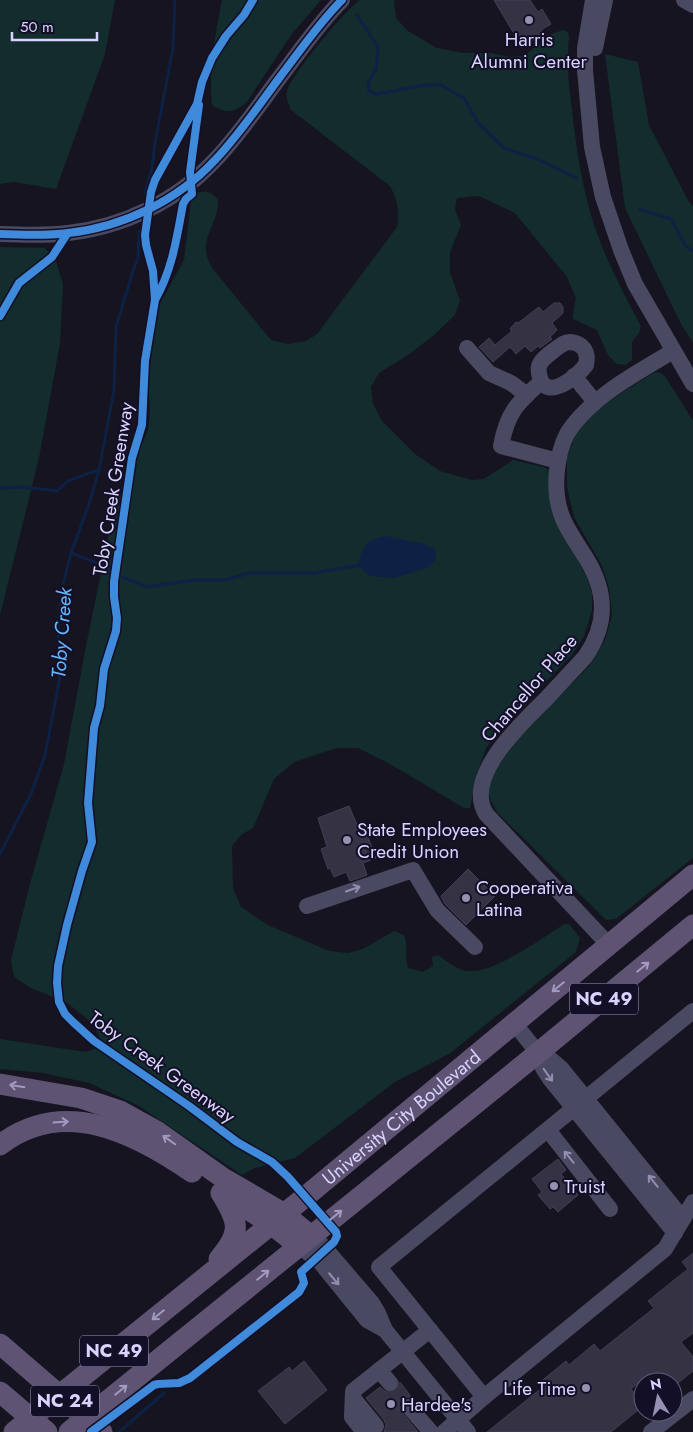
<svg xmlns="http://www.w3.org/2000/svg" width="693" height="1432" font-family="Jost,sans-serif">
  <rect width="100%" height="100%" fill="#161421"/>
  <g fill="#132c2d">
    <path d="M0,0H115L105,54L56,189L14,182L0,184Z"/>
    <path d="M222,0H321L291,35L247,102C233,113 227,114 212,105C208,75 216,30 222,0Z"/>
    <path d="M360,0H394L396,18L408,31L437,48L464,53H490L510,57L524,56L551,34L563,30L568,32L569,38C566,65 569,84 572,110C576,147 582,186 593,222C605,258 623,293 641,326L639,333L632,342V360L626,365L617,364L608,355L597,330L573,319V314L576,298L567,277L515,213L479,196L457,198L455,209L461,225L450,252V272L460,301L455,315L434,335L411,353L379,373L371,387L373,404L382,421L415,454L440,471L472,480L484,479L513,460L544,467L551,471L562,528L587,578L592,593V611L584,636L572,655L503,726L486,748L476,776L470,808H464L390,764L358,748H337L294,762L274,779L253,828L241,835L232,846L233,888L241,907L268,925L329,951L348,953L363,949L394,931L404,935C409,948 404,955 408,968L423,972L433,966L432,957L438,955C447,961 458,971 469,971C494,973 543,938 564,924H569L580,938L576,952L449,1054L395,1082L295,1158L255,1168L242,1175L139,1106L89,1083L43,1073L0,1069V1039L86,1052L97,1048L100,1038L92,1023L66,1002L31,988L14,977L11,960L31,880L64,764L86,646L114,509L148,430L150,412L148,380L158,307L184,260L191,201L196,193C206,190 211,192 218,199C219,228 195,238 212,268L271,340L288,344L306,341L317,334L397,227C400,213 397,198 390,186L291,110C289,104 285,97 287,91C292,74 345,10 360,0Z"/>
    <path d="M605,54L638,62L649,125L689,202L693,206V343L681,324L625,208Z"/>
    <path d="M0,247L45,248L56,261L63,284L60,343L39,458L0,615Z"/>
    <path d="M655,372L661,373L665,376L693,421V858L616,919L606,920L497,812L491,801L487,788L492,771L512,745L590,665L605,640L612,615L609,588L602,566L574,517L567,487V456L576,433L595,412L618,395Z"/>
  </g>
  <path fill="#0d2144" d="M385,536L424,544L435,549L436,560L427,568L394,578L370,576L358,566C363,545 365,541 385,536Z"/>
  <g fill="none" stroke-linecap="round" stroke-linejoin="round">
    <g stroke="#0d2144" stroke-width="3">
      <path d="M357,15L378,47L376,69L368,83L369,91L376,94L426,85H441L464,98L478,123L504,148L537,159L577,178"/>
      <path d="M145,193L152,169L155,143L173,48L175,0"/>
      <path d="M639,209L671,219L685,245L693,251"/>
      <path d="M0,488L24,487L57,491L68,481L98,470"/>
      <path d="M71,553L110,568"/>
      <path d="M123,577L146,587L195,580H225L249,573H313L361,565"/>
      <path d="M0,854L31,794L45,755L60,677L58,631L62,589L71,553L89,504L99,470L114,390L116,327L133,271L138,258L139,231"/>
      <path d="M119,1432L164,1393"/>
    </g>
  </g>
  <g fill="#343243" stroke="#433f54">
    <path d="M494,0H530L538,12L542,9L551,24L541,30L544,34L533,41L530,36L519,42Z"/>
    <path d="M554,303H560L563,307V313L552,323L557,330L550,337L552,339L540,348L538,346L531,352L525,346L516,354L510,347L493,362L479,347L489,338L495,345L512,331L510,329L516,322L518,323L539,307L543,312Z"/>
    <path d="M349,806L359,829L364,827L376,858L363,863L367,875L350,881L346,872L334,877L330,868L328,869L321,849L327,847L318,818Z"/>
    <path d="M468,869L495,896L466,925L445,904L441,896Z"/>
    <path d="M558,1159L566,1170L561,1174L578,1195L558,1212L553,1207L550,1209L538,1195L542,1192L532,1179Z"/>
    <path d="M693,1253V1333L681,1342L693,1357V1371L673,1387V1382H667L658,1372L648,1380L645,1377L631,1389L643,1404V1406L611,1432H487L543,1387L539,1383L566,1361L569,1365L594,1344L600,1351L654,1308L648,1301L688,1269L682,1262Z"/>
    <path d="M304,1361L327,1390L285,1424L258,1391L289,1367L292,1371Z"/>
    <path d="M400,1382L412,1398L407,1397L402,1400L399,1404V1409L418,1432H384L386,1425L384,1420L366,1398L380,1387L386,1392L392,1393L397,1390Z"/>
  </g>
  <g fill="none" stroke-linecap="round" stroke-linejoin="round">
    <path stroke="#333142" stroke-width="16" stroke-dasharray="16 8" stroke-linecap="butt" d="M390,1383L409,1407"/>
    <g stroke="#4a4962" stroke-width="16">
      <path d="M593,0L585,48V70L592,147L603,197L621,250L635,284L693,384"/>
      <path d="M684,0L693,5"/>
      <path d="M595,48L605,0"/>
      <path d="M0,234C23,235 46,236 68,233C123,227 177,201 215,160C239,135 259,105 280,77C300,51 319,23 342,0"/>
      <path d="M570,342C583,343 589,352 586,365C576,378 543,404 539,373C538,369 539,365 541,362C544,358 549,354 553,351C559,347 563,342 570,342Z"/>
      <path d="M467,348L489,373L511,383L527,395"/>
      <path d="M574,376L595,402"/>
      <path d="M541,382C517,403 507,413 501,446L558,461"/>
      <path d="M307,906L413,870L437,910L475,947"/>
      <path d="M609,945L486,814C463,776 522,723 546,699C559,685 572,671 585,657C608,624 607,592 586,558C578,545 569,533 563,519C556,502 555,481 558,463C560,449 564,436 573,425C599,392 639,372 673,351"/>
      <path d="M514,1023L538,1053"/>
      <path d="M548,1130L610,1209"/>
      <path d="M675,1233L550,1079L543,1068L538,1053L548,1057L561,1068L683,1219"/>
      <path d="M299,1246L320,1262L367,1320L385,1330L378,1313L372,1303L323,1246L311,1236"/>
      <path d="M385,1330L468,1432"/>
      <path d="M379,1370L390,1383"/>
      <path d="M484,1397L379,1267L693,1011"/>
      <path d="M353,1398L376,1426"/>
      <path d="M409,1407L431,1432"/>
      <path d="M364,1432L352,1417L353,1391L430,1330"/>
      <path d="M444,1432L484,1397L665,1249L693,1202"/>
      <path d="M651,1432L693,1399"/>
    </g>
    <g stroke="#5e5373" stroke-width="21">
      <path d="M0,1084L81,1098L120,1111L158,1132L223,1178L283,1213L311,1236"/>
      <path d="M0,1145C64,1096 135,1133 192,1172"/>
      <path d="M230,1198L271,1224L299,1246"/>
      <path d="M219,1259C242,1232 239,1222 221,1193"/>
      <path d="M0,1344L102,1432"/>
      <path d="M0,1392L47,1432"/>
      <path id="s1" d="M14,1432L305,1197L693,875"/>
      <path d="M69,1432L538,1053L693,925"/>
    </g>
    <defs>
      <g id="cycleway">
        <path d="M0,234C23,235 46,236 68,233C123,227 177,201 215,160C239,135 259,105 280,77C300,51 319,23 342,0"/>
        <path d="M155,300C172,271 177,237 183,204L186,199L192,194L190,172L199,105"/>
        <path d="M0,316L19,283L52,257L67,234"/>
        <path d="M91,1432L154,1385L158,1384L179,1383L190,1378L299,1292L304,1283L301,1272L334,1242L337,1236L336,1232L288,1177L272,1162L237,1142L189,1106L94,1041L73,1022L65,1014L59,1002L57,983L58,966L67,925L82,871L92,842L88,803L94,728L100,706L104,669L116,631L117,618L114,597V582L132,458L142,425L145,361L155,300L153,271L146,245L145,235L151,192L155,180L197,104L202,82L212,58L226,36L244,15L253,0"/>
      </g>
    </defs>
    <use href="#cycleway" stroke="#130f26" stroke-width="11"/>
    <use href="#cycleway" stroke="#408adc" stroke-width="8"/>
  </g>
  <defs><path id="oneway-shaft" d="M-6 0H5M1.5-3L5.5 0L1.5 3" fill="none" stroke-width="1.6" stroke-linecap="round" stroke-linejoin="round" transform="scale(1.25)"/></defs>
  <g stroke="#928eb0">
    <use href="#oneway-shaft" transform="translate(353 889) rotate(-19)"/>
    <use href="#oneway-shaft" transform="translate(548 1075) rotate(55)"/>
    <use href="#oneway-shaft" transform="translate(569 1157) rotate(-129)"/>
    <use href="#oneway-shaft" transform="translate(653 1181) rotate(-129)"/>
    <use href="#oneway-shaft" transform="translate(334 1279) rotate(50)"/>
  </g>
  <g stroke="#a29ac0">
    <use href="#oneway-shaft" transform="translate(643 967) rotate(-39)"/>
    <use href="#oneway-shaft" transform="translate(558 987) rotate(141)"/>
    <use href="#oneway-shaft" transform="translate(17 1086) rotate(-171)"/>
    <use href="#oneway-shaft" transform="translate(61 1122) rotate(-4)"/>
    <use href="#oneway-shaft" transform="translate(169 1140) rotate(-145)"/>
    <use href="#oneway-shaft" transform="translate(336 1215) rotate(-39)"/>
    <use href="#oneway-shaft" transform="translate(263 1275) rotate(-39)"/>
    <use href="#oneway-shaft" transform="translate(158 1315) rotate(141)"/>
    <use href="#oneway-shaft" transform="translate(121 1390) rotate(-39)"/>
  </g>
  <g fill="#9591b1" stroke="#130f26" stroke-width="2">
    <circle cx="529" cy="20" r="5"/>
    <circle cx="347" cy="840" r="5"/>
    <circle cx="466" cy="898" r="5"/>
    <circle cx="554" cy="1186" r="5"/>
    <circle cx="586" cy="1388" r="5"/>
    <circle cx="391" cy="1404" r="5"/>
  </g>
  <g text-anchor="middle" dominant-baseline="central" stroke-width="4" stroke-linejoin="round" paint-order="stroke">
    <g fill="#130f26" stroke="#9e99be" stroke-width="1">
      <rect x="570" y="983.5" width="68" height="31" rx="4"/>
      <rect x="80" y="1335.5" width="68" height="31" rx="4"/>
      <rect x="31" y="1385.5" width="68" height="31" rx="4"/>
    </g>
    <g font-size="18" font-weight="bold" fill="#d9d4ff">
      <text x="604" y="999">NC 49</text>
      <text x="114" y="1351">NC 49</text>
      <text x="65" y="1401">NC 24</text>
    </g>
    <g font-size="19" fill="#d9d4ff" stroke="#130f26" text-anchor="start">
      <text x="529" y="39" text-anchor="middle">Harris<tspan x="529" dy="22">Alumni Center</tspan></text>
      <text x="357" y="829">State Employees<tspan x="357" dy="22">Credit Union</tspan></text>
      <text x="476" y="887">Cooperativa<tspan x="476" dy="22">Latina</tspan></text>
      <text x="564" y="1186">Truist</text>
      <text x="576" y="1388" text-anchor="end">Life Time</text>
      <text x="401" y="1404">Hardee's</text>
    </g>
    <g font-size="19" fill="#d9d4ff" stroke="#130f26">
      <text transform="translate(113 489) rotate(-81)">Toby Creek Greenway</text>
      <text transform="translate(529 688) rotate(-49)">Chancellor Place</text>
      <text transform="translate(162 1067) rotate(36)">Toby Creek Greenway</text>
      <text stroke="none"><textPath href="#s1" startOffset="499">University City Boulevard</textPath></text>
    </g>
    <g font-size="20" font-style="italic" fill="#62b6ff" stroke="#130f26">
      <text transform="translate(62 633) rotate(-86)">Toby Creek</text>
    </g>
  </g>
  <g transform="translate(658 1397) rotate(350)"><circle r="24" fill="#130f26" stroke="#625e7d"/>
  <path d="M0-4L9 19L0 12L-9 19Z" fill="#9591b1"/>
  <text y="-8" font-size="14" font-weight="bold" text-anchor="middle" fill="#d9d4ff">N</text>
  </g>
  <path d="M12 32v8h85v-8" fill="none" stroke="#d9d4ff" stroke-width="2.5"/>
  <text x="20" y="32" font-size="15" fill="#d9d4ff" stroke="#130f26" stroke-width="4" paint-order="stroke">50 m</text>
</svg>
